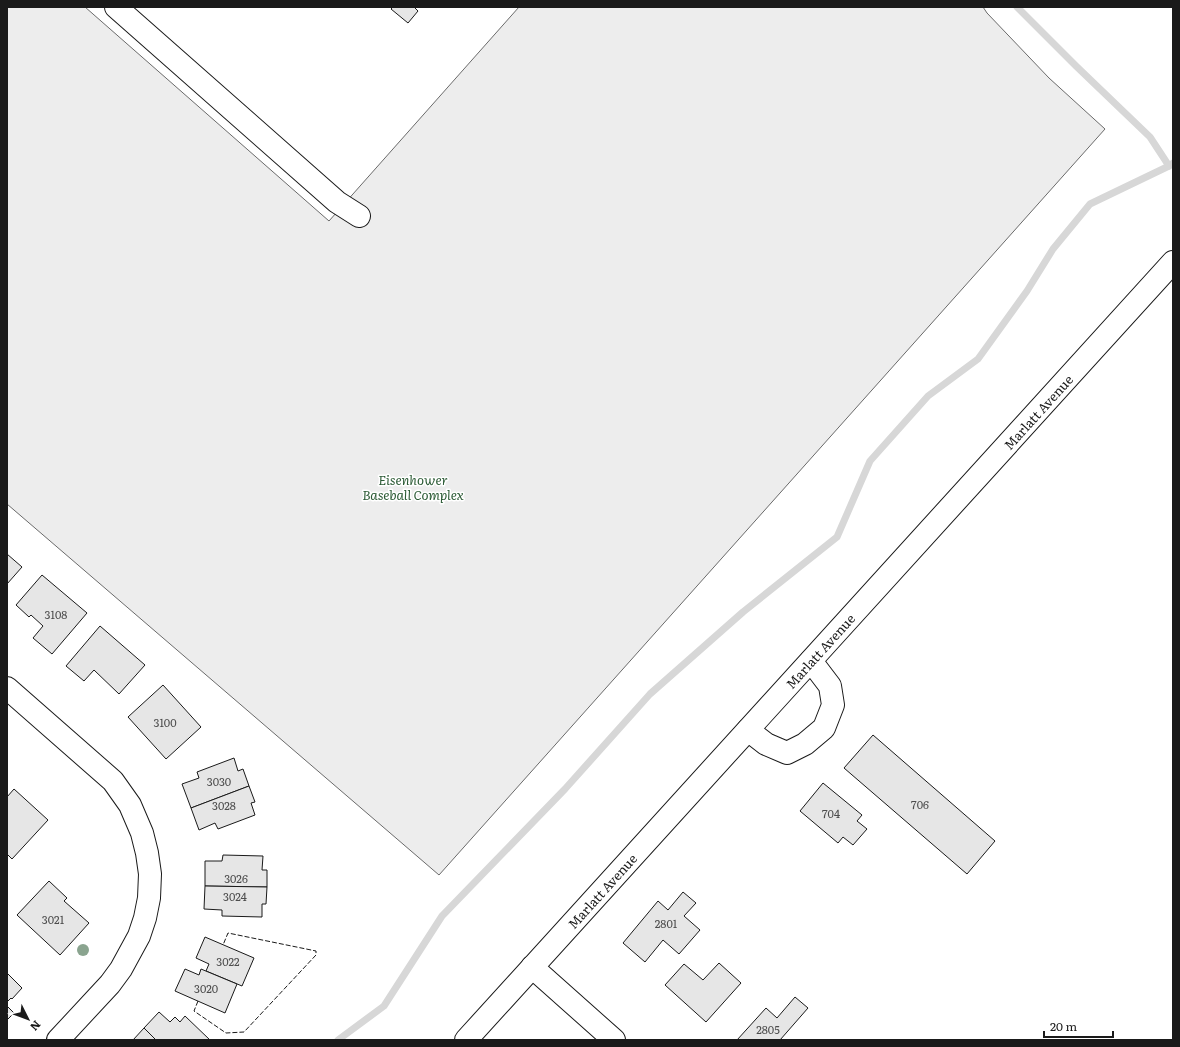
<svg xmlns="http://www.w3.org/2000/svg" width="1180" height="1047" font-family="Literata,serif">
  <rect width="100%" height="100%" fill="#fff"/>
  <path fill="#ededed" stroke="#6a6a6a" d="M7,7H85L329,221L519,7H983L987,13L1049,78L1105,129L439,875L7,504Z"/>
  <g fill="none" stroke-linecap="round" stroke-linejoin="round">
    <g stroke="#d7d7d7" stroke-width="7">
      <path d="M1017,7L1076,66L1150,137L1169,166"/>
      <path d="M338,1040L384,1006L442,916L565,789L650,694L743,612L837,537L870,461L928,396L978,359L1027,291L1053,249L1090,204L1169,166L1173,163"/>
    </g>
  </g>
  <g fill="#e6e6e6" stroke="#1a1a1a">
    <path d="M393,7H414L418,11L408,23L391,9Z"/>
    <path d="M7,554L22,567L7,584Z"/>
    <path d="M42,575L87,613L52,654L33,638L43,626L31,615L29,617L16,605Z"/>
    <path d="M100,626L145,665L119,694L94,670L84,681L66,666Z"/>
    <path d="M163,685L201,727L166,759L128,717Z"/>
    <path d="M873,735L995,841L967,874L844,768Z"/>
    <path d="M234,758L238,771L243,769L249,786L191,808L182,784L199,778L197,772Z"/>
    <path d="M823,783L862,815L857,821L867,829L853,845L843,837L838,843L800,811Z"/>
    <path d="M249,786L255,802L251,803L255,815L218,829L215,823L199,830L191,808Z"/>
    <path d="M14,789L48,820L12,859L7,854V797Z"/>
    <path d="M223,855L263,856L262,870H267V887L205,886V861H222Z"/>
    <path d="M49,881L67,898L64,901L89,923L60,955L17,915Z"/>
    <path d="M205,886L267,887L266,904H262V917L222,916V910L204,909Z"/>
    <path d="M683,892L696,903L684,916L700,930L679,954L663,940L645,962L623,943L658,901L668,910Z"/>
    <path d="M205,937L254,958L242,986L206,971L209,964L196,958Z"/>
    <path d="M719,963L741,983L706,1022L665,985L684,964L703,980Z"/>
    <path d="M185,969L199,975L201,969L237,984L225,1013L175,991Z"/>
    <path d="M7,973L22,988L12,999L11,998L7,1002Z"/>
    <path d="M795,997L808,1008L780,1040H737L766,1008L777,1018Z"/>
    <path d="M7,1006L14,1013L7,1020Z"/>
    <path d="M159,1012L170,1022L175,1017L180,1022L185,1016L210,1040H156L144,1028Z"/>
    <path d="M144,1028L156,1040H133Z"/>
  </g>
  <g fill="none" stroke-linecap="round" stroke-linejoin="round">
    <defs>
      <g id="minor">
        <path d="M116,7L337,202L359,216"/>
        <path d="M7,688L113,781L130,805L142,833L147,853L150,874L149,898L145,918L139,936L121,969L110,984L58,1040"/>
        <path d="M748,730L766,744L787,753L805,744L824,728L833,705L830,686L811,661"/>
        <path d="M532,967L614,1040"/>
        <path d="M466,1040L1173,262"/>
      </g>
    </defs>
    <use href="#minor" stroke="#1a1a1a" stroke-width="24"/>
    <use href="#minor" stroke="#fff" stroke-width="22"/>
    <path stroke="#1a1a1a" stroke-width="1" stroke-dasharray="5 2" stroke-linecap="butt" d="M198,1001L194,1011L226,1033L244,1032L316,955V951L228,933L223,945"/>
  </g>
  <circle fill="#8aa48f" cx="83" cy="950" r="6"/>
  <g text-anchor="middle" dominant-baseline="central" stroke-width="3" stroke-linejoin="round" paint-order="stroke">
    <g font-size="11" fill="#4d4d4d">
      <text x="56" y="614">3108</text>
      <text x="165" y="722">3100</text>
      <text x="219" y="781">3030</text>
      <text x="920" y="804">706</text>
      <text x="224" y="805">3028</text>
      <text x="831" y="813">704</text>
      <text x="236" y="878">3026</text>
      <text x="235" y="896">3024</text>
      <text x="53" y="919">3021</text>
      <text x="666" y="923">2801</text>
      <text x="228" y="961">3022</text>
      <text x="206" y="988">3020</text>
      <text x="768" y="1029">2805</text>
    </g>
    <g font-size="13" fill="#1a1a1a" stroke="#fff">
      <text transform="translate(1038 412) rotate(-48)">Marlatt Avenue</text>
      <text transform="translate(820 651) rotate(-48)">Marlatt Avenue</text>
      <text transform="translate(602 891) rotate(-48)">Marlatt Avenue</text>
    </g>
    <g font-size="13" font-style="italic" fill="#2b5a34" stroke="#fff">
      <text x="413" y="479">Eisenhower<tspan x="413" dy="15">Baseball Complex</tspan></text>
    </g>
  </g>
  <rect width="1180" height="1047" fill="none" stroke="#1a1a1a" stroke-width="16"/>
  <g transform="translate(28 1019) rotate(132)" stroke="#ffffff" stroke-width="3" paint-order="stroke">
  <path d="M0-3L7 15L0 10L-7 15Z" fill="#1a1a1a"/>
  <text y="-6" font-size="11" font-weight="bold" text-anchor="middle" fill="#1a1a1a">N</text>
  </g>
  <path d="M1044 1031v6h69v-6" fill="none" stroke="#1a1a1a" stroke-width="2"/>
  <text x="1050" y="1031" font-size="12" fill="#1a1a1a" stroke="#ffffff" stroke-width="3" paint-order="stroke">20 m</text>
</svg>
